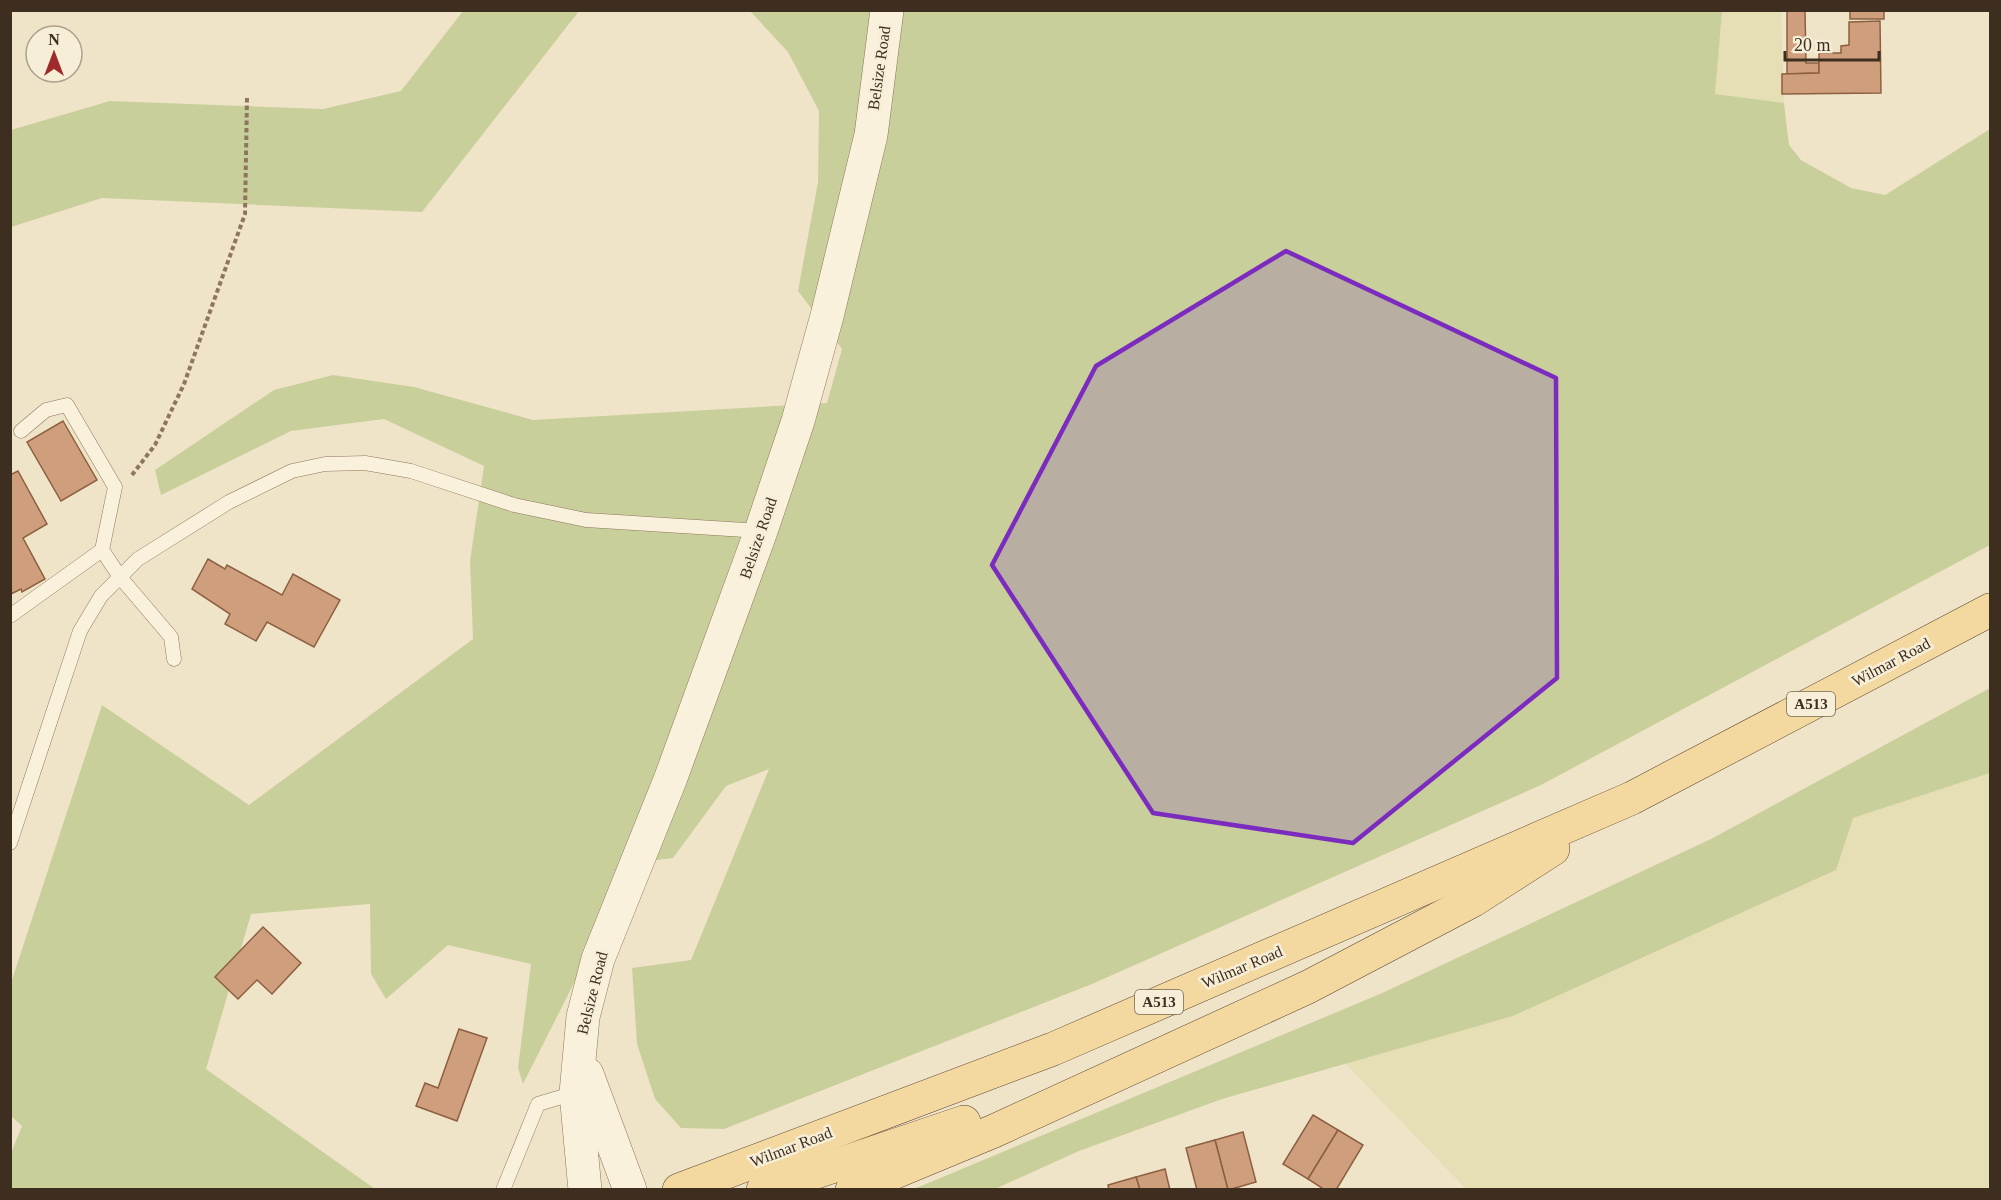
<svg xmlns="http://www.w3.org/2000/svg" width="2001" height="1200" font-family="Georgia,serif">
  <rect width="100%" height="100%" fill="#f0e4c8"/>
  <g fill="#e6deb5">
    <path d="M1722,11H1781L1784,103L1714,94Z"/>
    <path d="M1990,773V1189H1466L1345,1063L1513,1016L1672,943L1853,818Z"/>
  </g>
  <g fill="#c9cf9b">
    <path d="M463,11H579L422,212L102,198L11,227V130L110,101L323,109L401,91Z"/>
    <path d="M750,11H1722L1715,94L1784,103L1789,145L1801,160L1851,188L1885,195L1990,129V545L1541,785L1092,984L724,1129L681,1128L655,1099L637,1044L632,968L691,960L769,769L726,786L673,858L626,864L572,987L523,1084L518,1068L531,964L448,945L386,999L371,974L370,904L251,914L206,1069L375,1189H11V1153L22,1126L11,1116V983L102,705L249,805L473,639L470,561L484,466L384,419L291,431L161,495L155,470L274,390L333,375L414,387L533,420L827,403L842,349L798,291L818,182L819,111L788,52Z"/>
    <path d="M1990,688V773L1853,818L1836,870L1513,1016L1222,1099L1079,1151L995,1189H914L1380,994L1711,839Z"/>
  </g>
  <g fill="#cf9f7d" stroke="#8d5f41" stroke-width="1.5">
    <path d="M1787,10H1805L1806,63H1819V73L1787,74Z"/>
    <rect x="1850" y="10" width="34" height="9"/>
    <path d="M1880,21L1881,93L1782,94V74L1819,73V53H1841V46L1849,45V22Z"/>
    <path d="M63,421L97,480L61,501L27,442Z"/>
    <path d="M18,471L47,524L23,538L45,579L22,592L21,589L11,594L10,475Z"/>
    <path d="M208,559L225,569L227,565L282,595L293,574L340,600L314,647L267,622L256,641L225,624L230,614L192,589Z"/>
    <path d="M263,927L301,963L272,994L257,980L238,999L215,977Z"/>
    <path d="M459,1029L487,1038L457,1121L416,1106L425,1083L438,1088Z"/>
    <path d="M1313,1115L1338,1130L1308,1179L1283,1164Z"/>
    <path d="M1338,1130L1363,1145L1336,1190H1325L1308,1179Z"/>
    <path d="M1243,1132L1256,1182L1228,1190L1215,1140Z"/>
    <path d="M1215,1140L1228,1190H1197L1186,1148Z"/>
    <path d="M1165,1169L1170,1190H1140L1136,1177Z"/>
    <path d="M1136,1177L1140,1190H1109L1108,1185Z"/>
  </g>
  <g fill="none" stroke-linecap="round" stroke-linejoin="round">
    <defs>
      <g id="service">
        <path d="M21,431L46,410L67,405L115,487L102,550L120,577L171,637L174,659"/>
        <path d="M10,616L102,550"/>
        <path d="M10,843L80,631L101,596L138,559L229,502L292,471L325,464L365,463L411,471L514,505L586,520L761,531"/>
        <path d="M503,1190L538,1104L578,1092"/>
      </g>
      <g id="tertiary">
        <path d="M587,1074L630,1190"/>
        <path d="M585,1190L576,1093L583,1017L598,959L670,780L761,531L798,421L827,316L871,135L887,10"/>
      </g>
      <g id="primary">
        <path d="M679,1190L1053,1049L1632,798L1990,610"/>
        <path d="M763,1190L964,1122"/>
        <path d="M852,1190L994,1131L1308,987L1472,901L1553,849"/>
      </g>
    </defs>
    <use href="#service" stroke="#8d765c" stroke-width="15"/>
    <use href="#tertiary" stroke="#8d765c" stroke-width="34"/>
    <use href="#primary" stroke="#5b4430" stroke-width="34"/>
    <path stroke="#8d765c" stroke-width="4" stroke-dasharray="4.5 3" stroke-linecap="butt" d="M132,475L155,445L184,384L245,214L247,97"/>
    <use href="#service" stroke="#faf1dc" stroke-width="14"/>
    <use href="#tertiary" stroke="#faf1dc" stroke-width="33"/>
    <use href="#primary" stroke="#f3d9a0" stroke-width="33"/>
  </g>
  <path fill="#7b2cbf" fill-opacity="0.2" stroke="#7b2cbf" stroke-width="4.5" stroke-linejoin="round" d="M1286,251L1556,378L1557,678L1353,843L1153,813L992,565L1096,366Z"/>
  <g text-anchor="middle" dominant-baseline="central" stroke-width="5" stroke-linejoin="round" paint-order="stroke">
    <g fill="#f7eed8" stroke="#756857" stroke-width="1.5">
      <rect x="1787" y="692" width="48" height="24" rx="4.5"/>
      <rect x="1135" y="990" width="48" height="24" rx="4.5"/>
    </g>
    <g font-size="15" font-weight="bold" fill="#3d2e20">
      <text x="1811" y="704">A513</text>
      <text x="1159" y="1002">A513</text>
    </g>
    <g font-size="16" fill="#3d2e20" stroke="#f7eed8">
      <text transform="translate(879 68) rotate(-82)">Belsize Road</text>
      <text transform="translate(758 538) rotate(-71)">Belsize Road</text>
      <text transform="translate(1891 662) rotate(-28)">Wilmar Road</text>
      <text transform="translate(1242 967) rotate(-23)">Wilmar Road</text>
      <text transform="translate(592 993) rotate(-76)">Belsize Road</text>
      <text transform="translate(791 1147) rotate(-21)">Wilmar Road</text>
    </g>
  </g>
  <rect width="2001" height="1200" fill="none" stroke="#3d2e20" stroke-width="24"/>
  <g transform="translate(54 54)"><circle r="28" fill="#f7eed8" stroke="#ada18e" stroke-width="1.5"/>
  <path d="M0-4.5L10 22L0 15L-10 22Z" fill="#9e2a2b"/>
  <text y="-9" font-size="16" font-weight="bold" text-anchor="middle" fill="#3d2e20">N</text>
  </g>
  <path d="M1785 51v9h94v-9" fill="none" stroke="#3d2e20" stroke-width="3"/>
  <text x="1794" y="51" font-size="18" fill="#3d2e20" stroke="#f7eed8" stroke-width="4.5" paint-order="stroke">20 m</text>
</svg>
